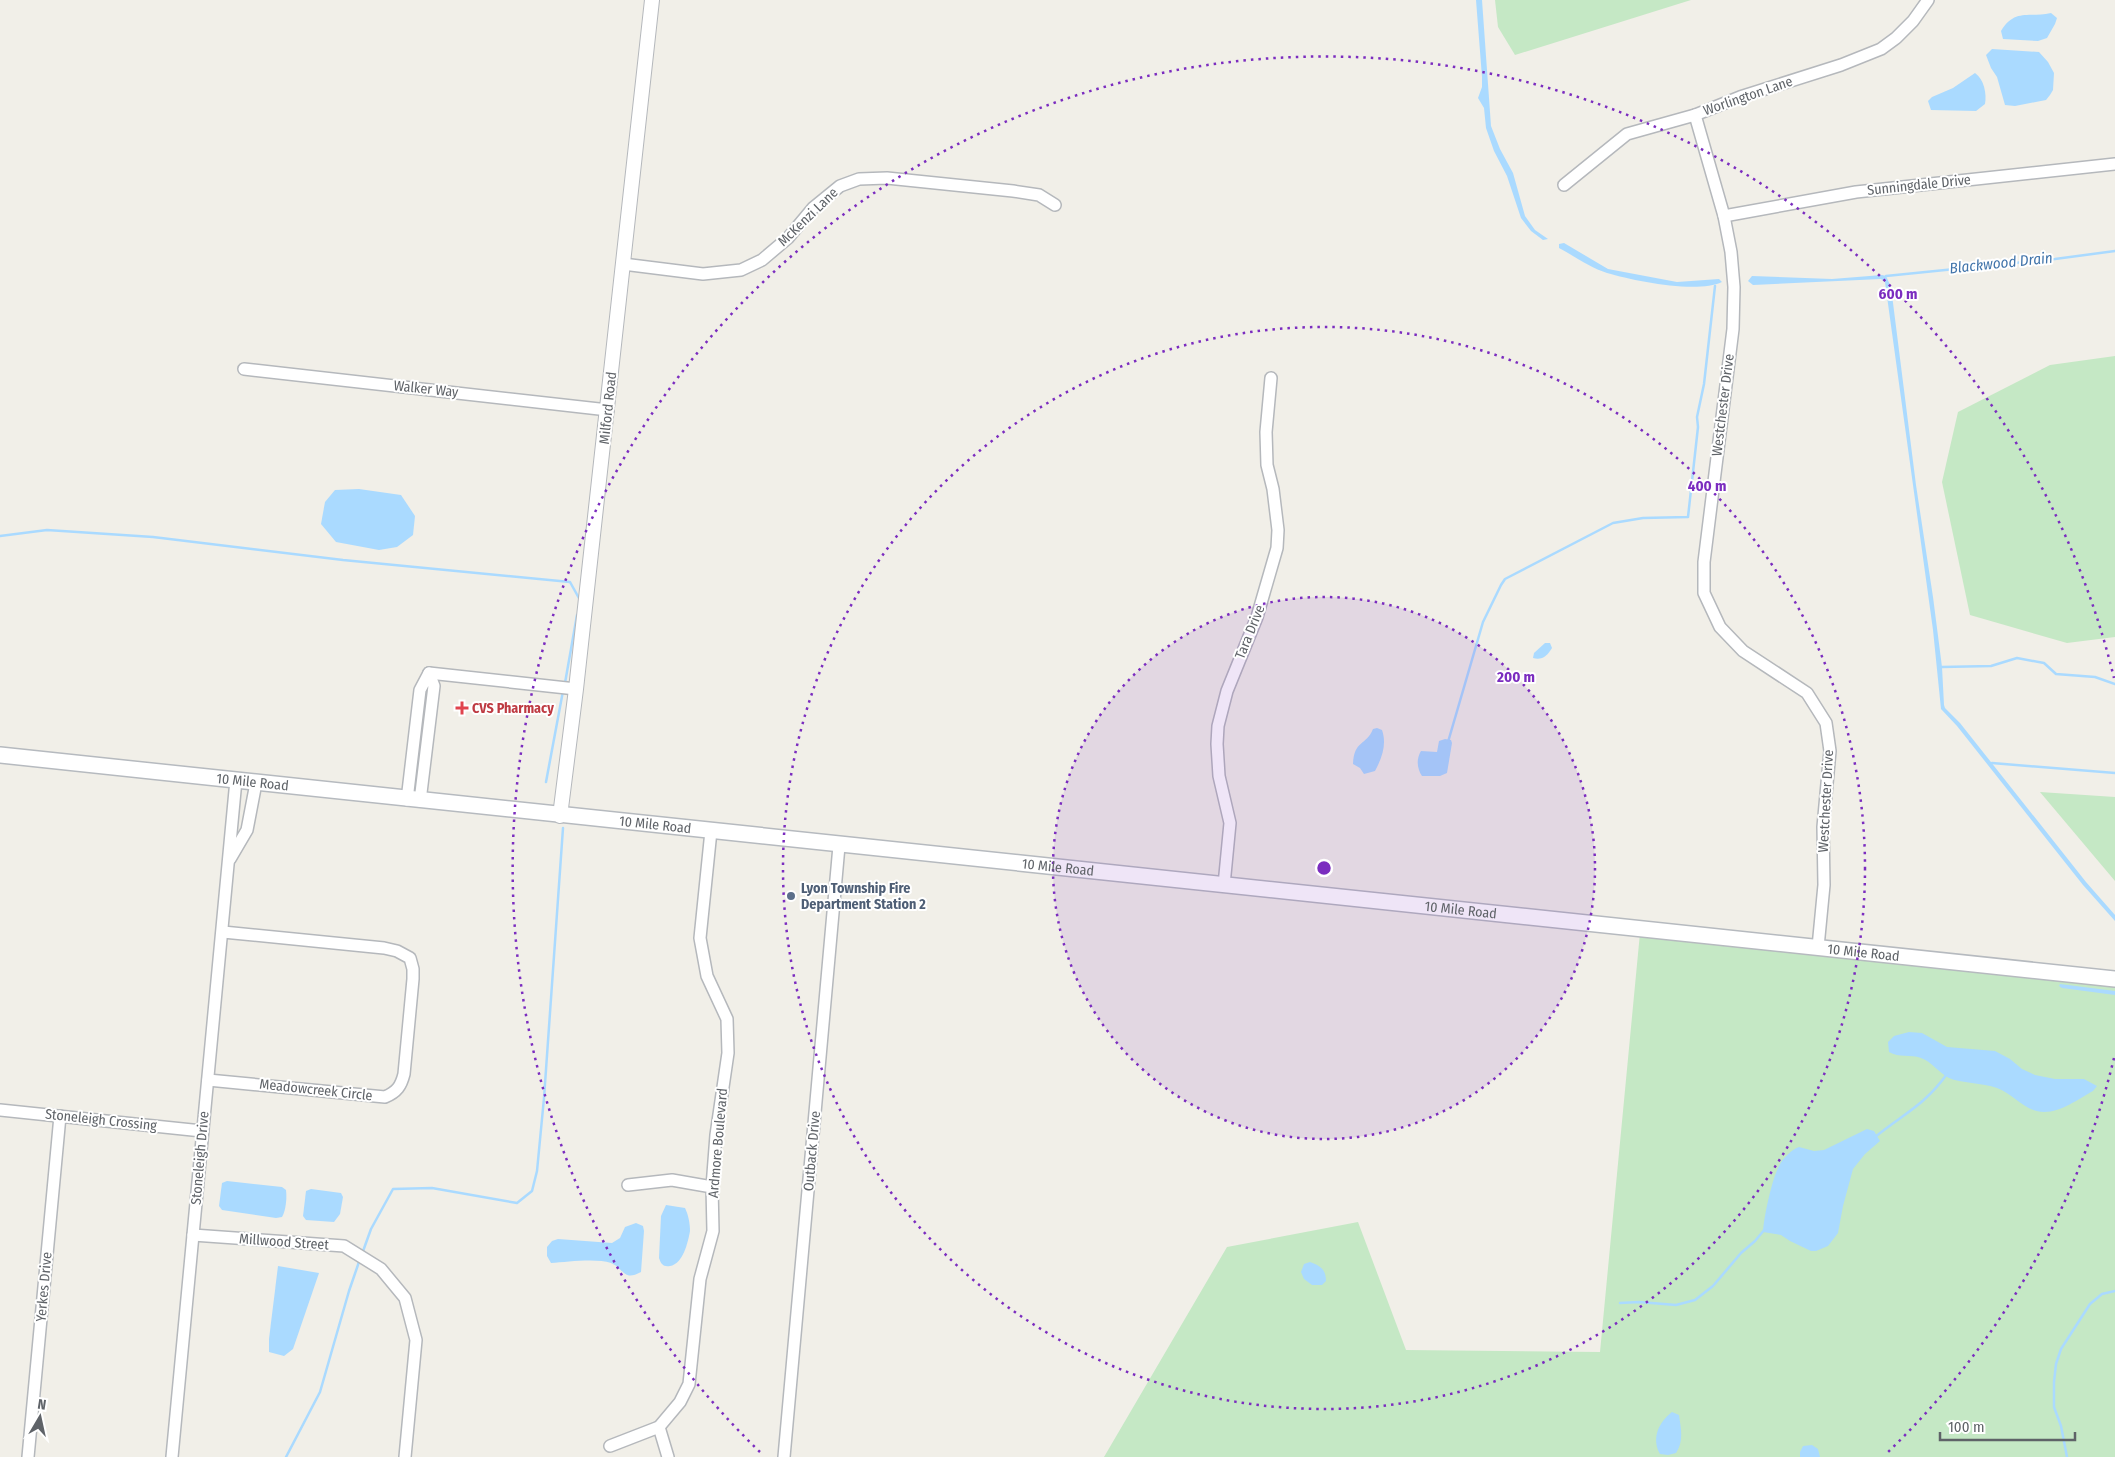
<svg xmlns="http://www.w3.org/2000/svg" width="2115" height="1457" font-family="'Fira Sans Condensed',sans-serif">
  <rect width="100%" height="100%" fill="#f1efe8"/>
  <g fill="#c5e8c5">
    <path d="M1495,0H1691L1515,55L1498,27Z"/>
    <path d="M2115,356V637L2067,643L1970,615L1942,482L1958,412L2050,365Z"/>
    <path d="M2040,792L2115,797V881Z"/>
    <path d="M1640,933L2115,985V1457H1104L1227,1247L1358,1222L1406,1350L1600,1352Z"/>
  </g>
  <g fill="#aadaff">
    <path d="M1476,0H1482L1491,126L1500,149L1513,173L1525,216L1535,230L1548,239L1543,240L1531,231L1521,218L1507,176L1494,151L1486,128L1484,108L1478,98L1482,87V77Z"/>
    <path d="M2051,13L2057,18L2055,24L2047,38L2038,41L2003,39L2001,31C2015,8 2028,18 2051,13Z"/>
    <path d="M1992,49L2039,52L2048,62L2054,73L2053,90L2050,95L2046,100L2015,106L2005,105L1997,77L1991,68L1986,55Z"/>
    <path d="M1975,73C1984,79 1987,94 1985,104L1976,111L1931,110L1928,101L1932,97L1953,88Z"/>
    <path d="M1564,243L1608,269L1677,282L1719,279L1722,282C1697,294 1635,281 1607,273C1591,268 1574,256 1559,248V244Z"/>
    <path d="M1882,275L1886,276L1891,287L1916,485L1933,597L1942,667L1944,705L1945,708L1960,723L2086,882L2115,915V921L2083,885L1957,726L1941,709L1933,630L1885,282L1881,279L1753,285L1748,281L1752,276L1832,279Z"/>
    <path d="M359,489L401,495L415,516L413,535L397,547L379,550L336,542L321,524L325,502L335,490Z"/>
    <path d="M1545,643H1550L1552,648C1548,655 1542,661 1533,658L1534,653Z"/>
    <path d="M1377,728L1382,730C1387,744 1382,758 1375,771L1364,774L1360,768L1353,764C1354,740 1366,746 1373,729Z"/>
    <path d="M1445,739L1451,740L1452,743L1447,773L1440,776H1422C1417,769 1416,759 1421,751L1437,752L1439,741Z"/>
    <path d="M2060,984L2115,991V995L2062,988L2059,986Z"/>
    <path d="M1909,1032L1922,1033L1947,1047L1995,1051L2010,1059L2022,1069L2035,1075L2055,1079H2084L2097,1086L2093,1091C2078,1099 2062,1112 2044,1112C2025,1112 2014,1094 1997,1088C1983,1083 1960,1083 1949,1078C1939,1073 1932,1062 1921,1058C1910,1054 1899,1058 1889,1052L1888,1042L1894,1036Z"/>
    <path d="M1867,1129L1874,1131L1880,1141L1865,1154L1853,1169L1843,1206L1838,1233L1828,1246L1816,1251H1811L1790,1241L1781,1235L1763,1232C1764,1216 1772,1179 1779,1166C1783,1158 1791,1150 1799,1147L1814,1151L1824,1150Z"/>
    <path d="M227,1181L282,1187L286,1190C287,1198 286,1210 282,1217L276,1218L222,1210L219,1206L222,1183Z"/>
    <path d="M311,1189L341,1193L343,1197L340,1214L334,1222L306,1220L303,1216L306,1191Z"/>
    <path d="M666,1205L685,1208C688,1214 690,1223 690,1231C688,1242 683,1264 670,1266C663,1267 661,1264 659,1258L661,1216Z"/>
    <path d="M636,1223L643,1226L644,1231L641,1272C623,1282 624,1268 611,1263C596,1258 567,1262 551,1263L547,1256V1247L552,1241L558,1239L612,1243L620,1238L625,1227Z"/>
    <path d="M1310,1262C1321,1266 1326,1270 1326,1281L1322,1285H1312L1304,1279L1301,1272L1304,1264Z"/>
    <path d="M278,1266L319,1273L293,1349L284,1356L269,1352V1339Z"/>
    <path d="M1672,1412L1679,1415C1681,1429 1684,1441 1676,1453L1668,1455L1660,1454C1651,1438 1659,1422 1672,1412Z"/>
    <path d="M1812,1445L1818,1449L1820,1457H1800V1452L1803,1446Z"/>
  </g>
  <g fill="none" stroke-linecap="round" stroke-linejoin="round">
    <g stroke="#aadaff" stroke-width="2.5">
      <path d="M1886,276L2055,259L2115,251"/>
      <path d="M0,536L47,530L153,537L343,560L570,582L580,600"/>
      <path d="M1942,667L1991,666L2017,658L2044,663L2056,674L2095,677L2115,684"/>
      <path d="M565,683L577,615"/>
      <path d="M1448,742L1483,622L1501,585L1505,579L1613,523L1643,518L1688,517L1698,427L1697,417L1704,384L1715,286"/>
      <path d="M1992,763L2115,773"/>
      <path d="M546,782L563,691"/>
      <path d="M1875,1137C1903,1114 1924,1106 1947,1074"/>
      <path d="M362,1254L371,1229L393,1189L432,1188L517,1203L532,1191L537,1171L544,1098L563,828"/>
      <path d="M1620,1303L1639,1302L1676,1305L1695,1300L1713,1286L1741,1253L1755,1241L1765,1229"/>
      <path d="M286,1457L320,1392L349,1291L360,1259"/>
      <path d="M2067,1457L2061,1426L2054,1407V1382L2056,1364L2061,1349L2090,1304L2102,1294L2115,1291"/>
    </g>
    <defs>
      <g id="minor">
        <path d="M1695,115L1724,216L1731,252L1734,287L1733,329L1704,562V593L1720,627L1743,651L1807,693L1826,723L1830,751L1823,827L1824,885L1818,947"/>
        <path d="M1564,185L1627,134L1695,115L1740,97L1841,65L1881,49L1896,38L1913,21L1928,0"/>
        <path d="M1724,216L1856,192L2115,164"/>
        <path d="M623,264L703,274L741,270L762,260L788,238L813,208L840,186L859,179L887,178L1013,191L1039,195L1055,205"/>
        <path d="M244,369L608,410"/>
        <path d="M429,673L576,689"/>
        <path d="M407,800L420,690L429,673L434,686L420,801"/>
        <path d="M230,859L247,830L256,783"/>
        <path d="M1224,885L1230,823L1219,776L1217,744L1218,726L1227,691L1257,617L1277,548L1278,530L1273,489L1267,465L1266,432L1271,378"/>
        <path d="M208,1080L385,1097C397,1092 401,1086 404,1074L413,979V969L410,958L397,951L384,948L223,932"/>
        <path d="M0,1110L202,1131"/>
        <path d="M628,1185L672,1180L712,1187"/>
        <path d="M193,1235L344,1246L381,1269L405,1298L416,1340L405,1457"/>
        <path d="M659,1427L668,1457"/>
        <path d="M610,1446L659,1427L680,1402L689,1384L700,1279L713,1231L712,1187L716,1135L728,1053L727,1019L707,976L700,938L711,831"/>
        <path d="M28,1457L60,1116"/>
        <path d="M172,1457L236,780"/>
        <path d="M784,1457L839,846"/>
      </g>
      <path id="tertiary" d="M560,816L576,689L652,0"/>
      <g id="secondary">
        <path id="s1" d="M0,755L2115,979"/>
      </g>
    </defs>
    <use href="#minor" stroke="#b5b8bc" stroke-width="14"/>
    <use href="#tertiary" stroke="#b5b8bc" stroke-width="16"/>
    <use href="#secondary" stroke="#b6babf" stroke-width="18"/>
    <use href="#minor" stroke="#fff" stroke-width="11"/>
    <use href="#tertiary" stroke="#fff" stroke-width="14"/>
    <use href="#secondary" stroke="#fff" stroke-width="15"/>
  </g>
  <circle cx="1324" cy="868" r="271" fill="#7b2cbf" fill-opacity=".12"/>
  <g fill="none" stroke="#7b2cbf" stroke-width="2.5" stroke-dasharray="2.5 5">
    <circle cx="1324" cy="868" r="271"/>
    <circle cx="1324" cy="868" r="541"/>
    <path d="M2114 1058A812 812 0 0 1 1888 1452M760 1452A812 812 0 1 1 2114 678"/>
  </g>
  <path fill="#e0444e" stroke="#fff" stroke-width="2" d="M459.5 700.5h5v5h5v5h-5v5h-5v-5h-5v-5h5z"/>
  <circle fill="#5c6f8a" stroke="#fff" stroke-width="2" cx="791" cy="896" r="5"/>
  <g text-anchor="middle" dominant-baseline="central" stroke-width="4" stroke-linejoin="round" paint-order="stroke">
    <g font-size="14" fill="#5f6368" stroke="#fff">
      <text transform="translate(1748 96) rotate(-19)">Worlington Lane</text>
      <text transform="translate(1919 185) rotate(-6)">Sunningdale Drive</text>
      <text transform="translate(808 217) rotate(-44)">McKenzi Lane</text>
      <text transform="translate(426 389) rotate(6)">Walker Way</text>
      <text transform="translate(1723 405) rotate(-83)">Westchester Drive</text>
      <text transform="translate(608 408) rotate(-84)">Milford Road</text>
      <text transform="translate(1250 632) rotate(-68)">Tara Drive</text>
      <text stroke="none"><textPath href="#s1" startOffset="254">10 Mile Road</textPath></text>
      <text transform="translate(1826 801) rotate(-87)">Westchester Drive</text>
      <text stroke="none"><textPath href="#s1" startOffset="659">10 Mile Road</textPath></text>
      <text stroke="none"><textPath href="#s1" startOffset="1064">10 Mile Road</textPath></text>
      <text stroke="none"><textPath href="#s1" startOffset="1469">10 Mile Road</textPath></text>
      <text stroke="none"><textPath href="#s1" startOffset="1874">10 Mile Road</textPath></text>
      <text transform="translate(316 1090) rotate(6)">Meadowcreek Circle</text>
      <text transform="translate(101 1120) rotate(6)">Stoneleigh Crossing</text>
      <text transform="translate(718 1143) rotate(-85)">Ardmore Boulevard</text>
      <text transform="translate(812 1151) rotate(-85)">Outback Drive</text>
      <text transform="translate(200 1158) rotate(-85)">Stoneleigh Drive</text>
      <text transform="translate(284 1242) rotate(4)">Millwood Street</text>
      <text transform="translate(44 1287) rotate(-85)">Yerkes Drive</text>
    </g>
    <g font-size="14" font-weight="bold" fill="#be3a42" stroke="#fff" text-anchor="start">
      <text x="472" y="708">CVS Pharmacy</text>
    </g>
    <g font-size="14" font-weight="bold" fill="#4e5e75" stroke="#fff" text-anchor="start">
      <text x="801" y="888">Lyon Township Fire<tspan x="801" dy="16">Department Station 2</tspan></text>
    </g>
    <g font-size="15" font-style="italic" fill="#4174aa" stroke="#fff">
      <text transform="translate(2001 263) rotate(-6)">Blackwood Drain</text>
    </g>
  </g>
  <circle cx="1324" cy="868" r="8" fill="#7b2cbf" stroke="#fff" stroke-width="2.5"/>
  <g font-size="15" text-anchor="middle" font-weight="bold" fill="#7b2cbf" stroke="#fff" stroke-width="4" stroke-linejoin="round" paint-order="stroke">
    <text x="1898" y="299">600 m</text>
    <text x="1707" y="491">400 m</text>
    <text x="1516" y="682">200 m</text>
  </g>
  <g transform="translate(40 1417) rotate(9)" stroke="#ffffff" stroke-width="4" paint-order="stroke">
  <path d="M0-4L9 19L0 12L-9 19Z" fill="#5f6368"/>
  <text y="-8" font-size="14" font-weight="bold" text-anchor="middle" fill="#5f6368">N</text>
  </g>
  <path d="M1940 1432v8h135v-8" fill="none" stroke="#5f6368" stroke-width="2.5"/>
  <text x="1948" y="1432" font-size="15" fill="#5f6368" stroke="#ffffff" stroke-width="4" paint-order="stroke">100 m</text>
</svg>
